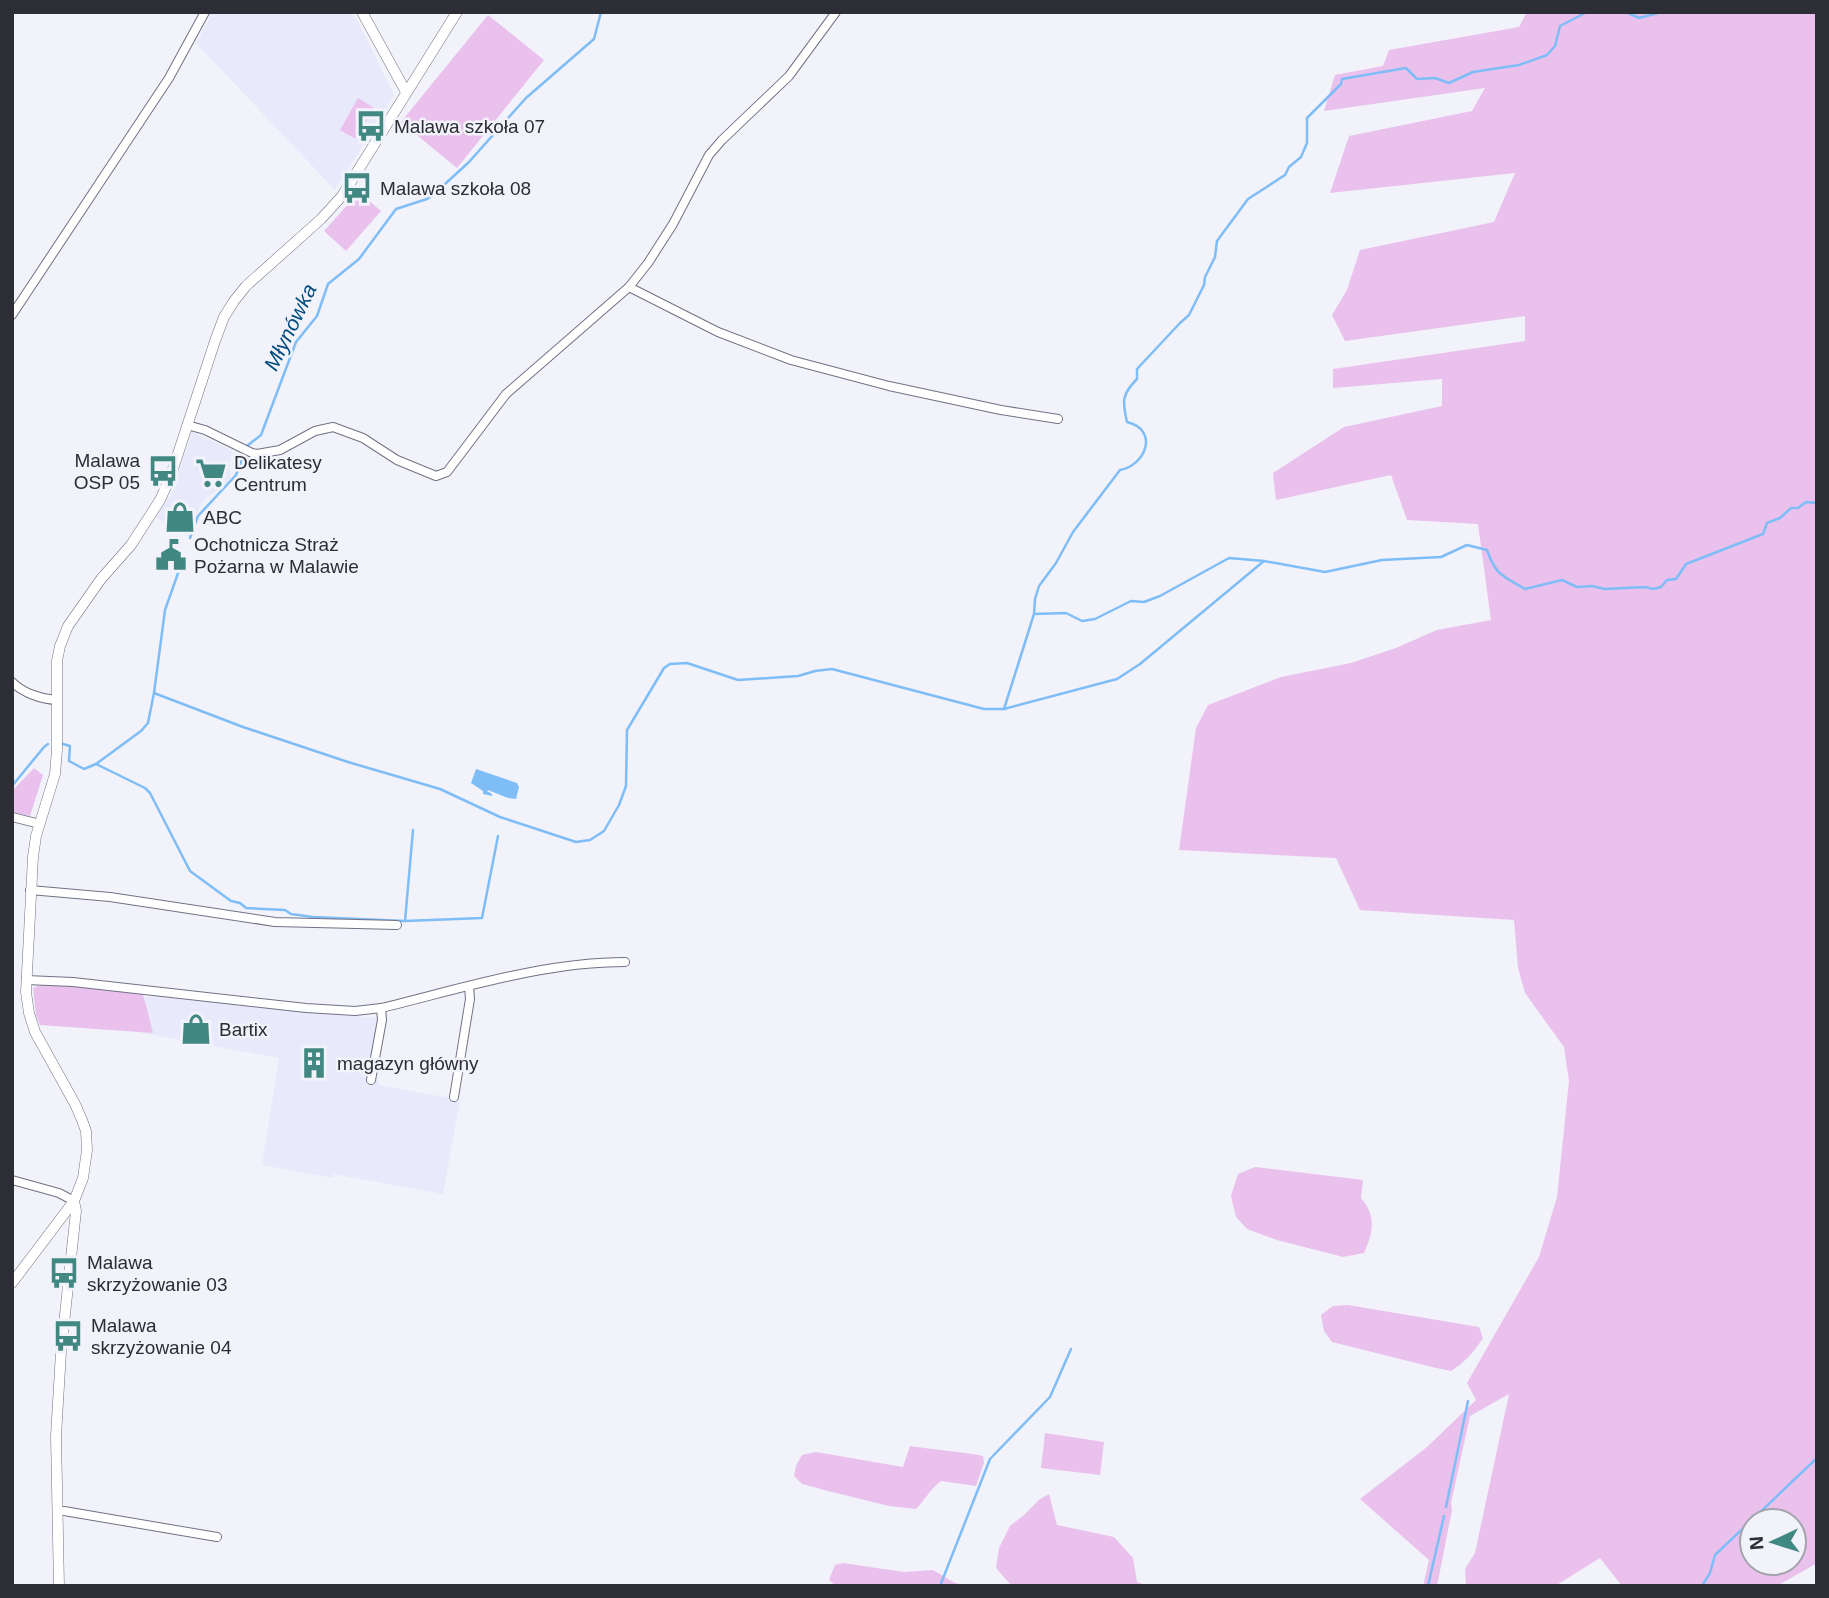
<svg xmlns="http://www.w3.org/2000/svg" width="1829" height="1598" font-family="Helvetica,sans-serif">
  <rect width="100%" height="100%" fill="#f2f2fb"/>
  <g fill="#e9e9fc">
    <path d="M213,12H351L358,22L394,95L335,190L196,43Z"/>
    <path d="M192,432L232,450L230,469L231,478L222,487L204,500L196,514L188,537L156,517L172,493Z"/>
    <path d="M162,995L371,1018L388,1013L376,1077L379,1085L460,1100L443,1194L334,1174L333,1178L262,1165L279,1058L142,1033L146,997Z"/>
  </g>
  <g fill="#eac0ed" fill-rule="evenodd">
    <path d="M1527,12H1817V1563L1777,1586H1622L1600,1558L1555,1586H1466L1465,1569L1475,1553L1509,1394L1470,1416L1451,1503L1452,1510L1437,1586H1423L1429,1560L1360,1499L1427,1447L1476,1400L1467,1383L1539,1257L1557,1197L1569,1081L1564,1047L1525,993L1518,968L1514,920L1360,910L1336,858L1179,850L1196,728L1208,705L1281,677L1351,663L1396,648L1437,630L1491,620L1478,524L1407,520L1391,475L1276,500L1273,473L1344,427L1442,406V379L1333,388V369L1525,341V316L1345,341L1332,315L1347,290L1360,250L1494,222L1515,173L1330,193L1349,136L1472,111L1485,88L1324,111L1335,75L1383,66L1389,50L1519,27ZM1752,1521H1794V1563H1752Z"/>
    <path d="M488,15L544,60L457,168L401,122Z"/>
    <path d="M358,98L374,108L356,139L340,130Z"/>
    <path d="M359,192L381,211L346,251L324,231Z"/>
    <path d="M34,768L43,775L30,816L12,812V791Z"/>
    <path d="M51,984L133,991L143,994L153,1033L40,1025L36,1015L33,988L41,985Z"/>
    <path d="M1255,1167L1363,1180L1361,1198C1377,1217 1373,1232 1364,1253L1343,1257L1277,1240L1247,1229L1236,1217L1231,1196L1238,1174Z"/>
    <path d="M1348,1305L1479,1327L1483,1338C1473,1353 1465,1362 1451,1371L1432,1367L1332,1342L1324,1331L1321,1315L1333,1306Z"/>
    <path d="M1045,1433L1104,1442L1100,1475L1041,1468Z"/>
    <path d="M910,1446C934,1450 959,1451 983,1456L984,1463L976,1486L941,1481C930,1489 925,1500 916,1509L889,1506L828,1491L802,1484L794,1476L796,1466L802,1455L816,1452L903,1467Z"/>
    <path d="M1049,1494L1057,1525L1114,1537L1133,1558L1137,1582L1149,1586H1017L1010,1584L996,1568L999,1548L1010,1526L1024,1515L1040,1499Z"/>
    <path d="M843,1563L904,1572L933,1570L955,1583L969,1586H836L829,1580L835,1565Z"/>
  </g>
  <path fill="#7fbdf6" d="M476,769L517,783L519,787L516,799L508,798L488,790L487,791L492,794V796L483,794V791L471,783Z"/>
  <g fill="none" stroke-linecap="round" stroke-linejoin="round">
    <g stroke="#7fbdf6" stroke-width="2.5">
      <path d="M1626,12L1639,18L1662,12"/>
      <path d="M190,538L198,516L236,475L247,446L261,435L296,342L317,316L328,284L359,259L396,209L427,199L433,195L469,162L526,98L594,39L601,12"/>
      <path d="M1034,614L1035,599L1039,586L1056,563L1073,532L1120,470C1145,466 1160,430 1127,422C1122,401 1122,394 1137,379V369L1180,323L1189,315L1204,285L1205,277L1215,257L1217,241L1248,199L1285,175L1289,167L1301,157L1307,143V118L1341,84L1342,79L1406,68L1417,79L1435,78L1449,83L1473,72L1519,65L1547,55L1555,46L1560,26L1587,12"/>
      <path d="M154,693L243,727L348,762L440,789L500,817L576,842L590,840L604,831L619,805L626,786L627,730L664,668L670,664L687,663L738,680L798,676L815,671L832,669L984,709H1004L1117,679L1140,664L1264,561L1325,572L1382,560L1441,557L1467,545L1487,550C1496,576 1503,576 1525,589L1562,580L1577,587L1592,586L1605,589L1645,587L1653,589L1661,587L1667,580L1676,579L1686,564L1763,534L1767,523L1780,518L1791,508H1798L1806,502L1817,503"/>
      <path d="M1004,709L1034,614L1066,613L1082,621L1095,619L1131,601L1144,602L1160,596L1229,558L1264,561"/>
      <path d="M63,744L70,746L69,761L84,769L96,764L141,731L148,723L154,693L165,610L182,562"/>
      <path d="M96,764L145,788L150,793L190,871L231,901L240,903L246,908L285,910L291,914L313,917L405,921L482,918L498,836"/>
      <path d="M12,786L44,747L48,744"/>
      <path d="M405,921L413,830"/>
      <path d="M1446,1507L1468,1401"/>
      <path d="M940,1586L990,1459L1050,1397L1071,1349"/>
      <path d="M1428,1586L1444,1516"/>
      <path d="M1702,1586L1710,1573L1715,1555L1817,1458"/>
    </g>
    <defs>
      <g id="minor">
        <path d="M629,287L718,332L791,360L889,386L1001,410L1058,419"/>
        <path d="M12,315L169,78L205,12"/>
        <path d="M187,425L205,430L252,453L257,454L280,450L315,431L333,427L363,438L397,460L436,476L447,472L506,394L629,287L648,263L673,224L709,155L722,140L789,76L836,12"/>
        <path d="M12,682C23,693 41,699 56,700"/>
        <path d="M12,817L40,824"/>
        <path d="M30,890L110,897L275,922L397,925"/>
        <path d="M26,980L73,982L306,1008L355,1011L381,1008C460,989 543,962 625,962"/>
        <path d="M371,1080L382,1020L381,1008"/>
        <path d="M454,1097L470,999L469,987"/>
        <path d="M12,1180L59,1193L74,1201"/>
        <path d="M58,1511H64L217,1537"/>
      </g>
      <g id="tertiary">
        <path d="M362,12L406,92"/>
        <path d="M12,1283L74,1201L83,1178L87,1150L86,1131L82,1120L75,1104L35,1032L29,1013L26,992L33,857L36,836L55,774L57,750V661L60,646L68,626L101,579L131,545L160,500L170,478L215,341L224,317L234,301L246,286L321,219L342,196L457,12"/>
        <path d="M59,1586L56,1436L61,1352L76,1211L74,1201"/>
      </g>
    </defs>
    <use href="#minor" stroke="#717185" stroke-width="10"/>
    <use href="#tertiary" stroke="#717185" stroke-width="11"/>
    <use href="#minor" stroke="#fff" stroke-width="8"/>
    <use href="#tertiary" stroke="#fff" stroke-width="10"/>
  </g>
  <defs>
    <symbol id="bus-bare" viewBox="-9 -9 18 18"><path d="M-5-6H5V4H4V6H2V4H-2V6H-4V4H-5ZM-3.5-4V0h7V-4ZM-3.5 1.2v1.5H-2V1.2ZM2 1.2v1.5H3.5V1.2Z" fill="#418883" stroke="#f2f2fb" stroke-width="2.5" paint-order="stroke"/></symbol>
    <symbol id="supermarket-bare" viewBox="-9 -9 18 18"><path d="M-6-5.5h2.5l.6 2H6L4.5 2H-2.5L-4.4-4H-6ZM-1.5 3.2a1.3 1.3 0 1 0 .1 0ZM3 3.2a1.3 1.3 0 1 0 .1 0Z" fill="#418883" stroke="#f2f2fb" stroke-width="2.5" paint-order="stroke"/></symbol>
    <symbol id="shop-bare" viewBox="-9 -9 18 18"><path d="M-5-2.5h2.3a2.7 3.5 0 0 1 5.4 0H5L5.5 6h-11ZM-1.5-2.5h3a1.5 2.3 0 0 0-3 0Z" fill="#418883" stroke="#f2f2fb" stroke-width="2.5" paint-order="stroke"/></symbol>
    <symbol id="civic-bare" viewBox="-9 -9 18 18"><path d="M-.6-6.5H3V-4.5H.6V-3L4-1V1h2V6H-6V1h2V-1L-.6-3ZM-1.2 2.5V6h2.4V2.5Z" fill="#418883" stroke="#f2f2fb" stroke-width="2.5" paint-order="stroke"/></symbol>
    <symbol id="building-bare" viewBox="-9 -9 18 18"><path d="M-4-6H4V6H1V3H-1V6H-4ZM-2.5-4.3h1.7v1.8h-1.7ZM.8-4.3h1.7v1.8H.8ZM-2.5-1h1.7V.8h-1.7ZM.8-1h1.7V.8H.8Z" fill="#418883" stroke="#f2f2fb" stroke-width="2.5" paint-order="stroke"/></symbol>
  </defs>
  <g fill-rule="evenodd">
    <use href="#bus-bare" x="349" y="104" width="44" height="44"/>
    <use href="#bus-bare" x="335" y="166" width="44" height="44"/>
    <use href="#bus-bare" x="141" y="449" width="44" height="44"/>
    <use href="#supermarket-bare" x="189" y="451" width="44" height="44"/>
    <use href="#shop-bare" x="158" y="495" width="44" height="44"/>
    <use href="#civic-bare" x="149" y="533" width="44" height="44"/>
    <use href="#shop-bare" x="174" y="1007" width="44" height="44"/>
    <use href="#building-bare" x="292" y="1041" width="44" height="44"/>
    <use href="#bus-bare" x="42" y="1251" width="44" height="44"/>
    <use href="#bus-bare" x="46" y="1314" width="44" height="44"/>
  </g>
  <g text-anchor="middle" dominant-baseline="central" stroke-width="5" stroke-linejoin="round" paint-order="stroke">
    <g font-size="19" fill="#2d2d36" stroke="#f2f2fb" text-anchor="start">
      <text x="394" y="126">Malawa szkoła 07</text>
      <text x="380" y="188">Malawa szkoła 08</text>
      <text x="140" y="460" text-anchor="end">Malawa<tspan x="140" dy="22">OSP 05</tspan></text>
      <text x="234" y="462">Delikatesy<tspan x="234" dy="22">Centrum</tspan></text>
      <text x="203" y="517">ABC</text>
      <text x="194" y="544">Ochotnicza Straż<tspan x="194" dy="22">Pożarna w Malawie</tspan></text>
      <text x="219" y="1029">Bartix</text>
      <text x="337" y="1063">magazyn główny</text>
      <text x="87" y="1262">Malawa<tspan x="87" dy="22">skrzyżowanie 03</tspan></text>
      <text x="91" y="1325">Malawa<tspan x="91" dy="22">skrzyżowanie 04</tspan></text>
    </g>
    <g font-size="21" font-style="italic" fill="#004b7e" stroke="#f2f2fb">
      <text transform="translate(290 327) rotate(-64)">Młynówka</text>
    </g>
  </g>
  <rect width="1829" height="1598" fill="none" stroke="#2d2d36" stroke-width="28"/>
  <g transform="translate(1773 1542) rotate(266)"><circle r="33" fill="#f2f2fb" stroke="#a3a3ac" stroke-width="2"/>
  <path d="M0-5L12 26L0 18L-12 26Z" fill="#418883"/>
  <text y="-10" font-size="19" font-weight="bold" text-anchor="middle" fill="#2d2d36">N</text>
  </g>
</svg>
